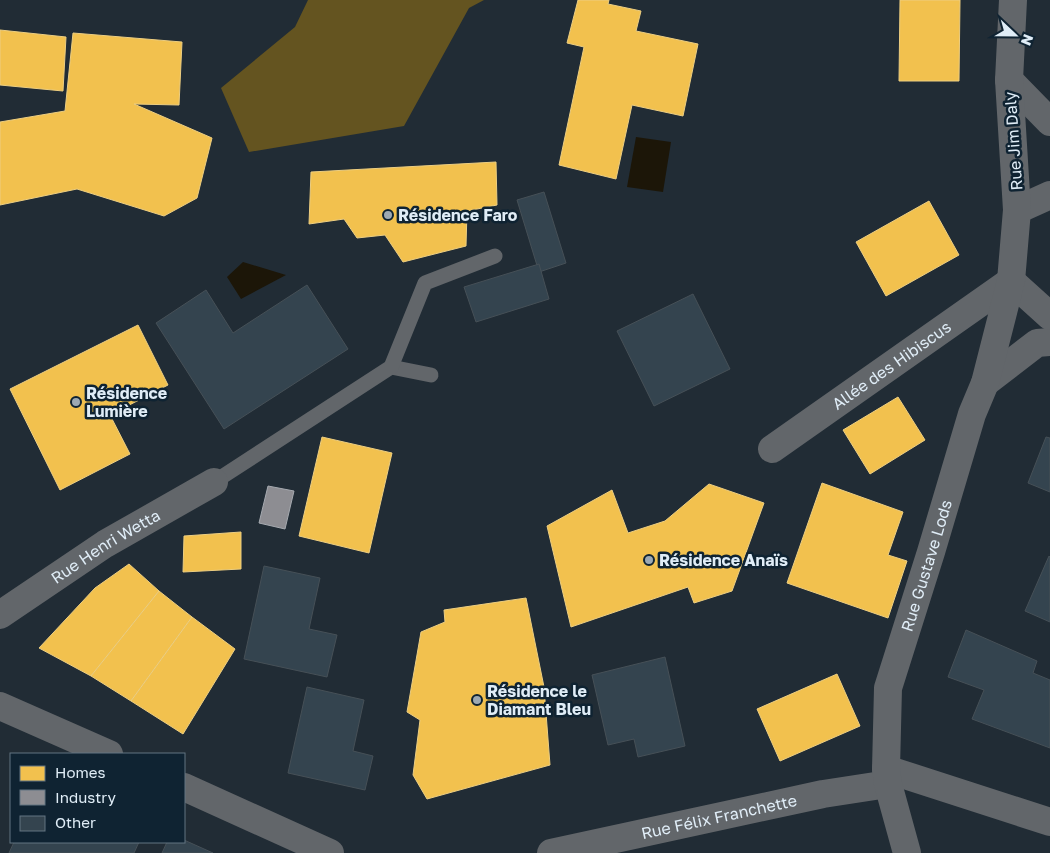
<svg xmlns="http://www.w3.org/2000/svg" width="1050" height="853" font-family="'Golos Text',sans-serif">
  <rect width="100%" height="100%" fill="#212c35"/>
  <path fill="#645420" d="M308,0H484L469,8L404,126L249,152L221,88L295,27Z"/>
  <g fill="#1c1608">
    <path d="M636,137L671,142L663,192L627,187Z"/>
    <path d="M243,262L286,275L241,299L227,277Z"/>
  </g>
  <g fill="#f2c14e" stroke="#edce81">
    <path d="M578,0H609L608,4L641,11L636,31L698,44L683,116L632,105L616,179L559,165L584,47L567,43Z"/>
    <path d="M900,0H960L959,81H899Z"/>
    <path d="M0,30L66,37L63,91L0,85Z"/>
    <path d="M73,33L182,42L179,105L134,104L212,138L197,198L164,216L77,189L0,205V122L65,111Z"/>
    <path d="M496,162L497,205L467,211L466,246L403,262L385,235L357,238L344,219L309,224L311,172Z"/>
    <path d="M929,201L959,255L886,296L856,242Z"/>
    <path d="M138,325L168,385L110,415L130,454L60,490L10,389Z"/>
    <path d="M898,397L925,440L870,474L843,430Z"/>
    <path d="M322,437L392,453L369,553L299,536Z"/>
    <path d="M822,483L903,512L888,555L907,561L888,618L787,583Z"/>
    <path d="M709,484L764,503L732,591L694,603L688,587L571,627L547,526L612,490L628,533L665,521Z"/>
    <path d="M241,532V569L183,572L184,536Z"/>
    <path d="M129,564L159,591L91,676L39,648L95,588Z"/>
    <path d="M159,591L192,617L131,701L91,676Z"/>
    <path d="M526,598L544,687L550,765L427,799L413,775L420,720L407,712L421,632L445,622L444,610Z"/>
    <path d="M192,617L235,649L183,734L131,701Z"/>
    <path d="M837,674L860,726L780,761L757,709Z"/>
  </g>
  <path fill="#8d8d92" stroke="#a6aab0" d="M268,486L294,491L285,529L259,523Z"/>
  <g fill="#34444f" stroke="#465057">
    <path d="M544,192L566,263L539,272L517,200Z"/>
    <path d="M539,264L549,299L476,322L464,287Z"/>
    <path d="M307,285L348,349L224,429L156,323L206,290L233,333Z"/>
    <path d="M693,294L730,369L654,406L617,331Z"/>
    <path d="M1046,437L1050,438V492L1028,483Z"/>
    <path d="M1049,556L1050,557V622L1025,611Z"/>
    <path d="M264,566L320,578L309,629L337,635L327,677L244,659Z"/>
    <path d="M966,630L1037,661L1033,673L1050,680V748L972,719L984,690L948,677Z"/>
    <path d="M665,657L685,746L638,757L634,739L608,745L592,675Z"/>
    <path d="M307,687L364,700L353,751L373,756L365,790L288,773Z"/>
    <path d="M184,840L213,853H162L167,842H184Z"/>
    <path d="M14,842H139L134,853H9Z"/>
  </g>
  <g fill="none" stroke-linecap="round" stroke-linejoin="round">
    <g stroke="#62666a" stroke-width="15">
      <path d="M391,367L431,375"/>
      <path d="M214,482L391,367L425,283L495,256"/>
    </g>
    <g stroke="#62666a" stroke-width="28">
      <path d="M1009,80L1050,122"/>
      <path d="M1017,210L1050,195"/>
      <path d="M985,383L1037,343L1050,342"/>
      <path id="s1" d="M772,449L1011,281L1050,316"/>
      <path id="s2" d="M0,615L105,544L214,482"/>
      <path d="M0,706L109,754"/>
      <path d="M886,769L1050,822"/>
      <path d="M184,787L330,853"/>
      <path id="s3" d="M551,853L823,794L888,784"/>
    </g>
    <path stroke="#62666a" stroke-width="28" id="s4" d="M907,853L888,784L886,769L888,688L931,552L972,414L985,383L1011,281L1017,210L1009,80L1013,0"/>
  </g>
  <g fill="#9da9b3" stroke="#0f2332" stroke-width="2">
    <circle cx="388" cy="215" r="5"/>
    <circle cx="76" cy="402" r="5"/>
    <circle cx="649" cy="560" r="5"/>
    <circle cx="477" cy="700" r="5"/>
  </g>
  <g text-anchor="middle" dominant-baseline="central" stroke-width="5" stroke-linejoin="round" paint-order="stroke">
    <g font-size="16" fill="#e0edf7" stroke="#0f2332">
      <text transform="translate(1013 141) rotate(-94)">Rue Jim Daly</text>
      <text stroke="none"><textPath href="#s1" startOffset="146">Allée des Hibiscus</textPath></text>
      <text stroke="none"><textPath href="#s2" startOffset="126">Rue Henri Wetta</textPath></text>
      <text stroke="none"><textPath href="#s4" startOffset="296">Rue Gustave Lods</textPath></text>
      <text stroke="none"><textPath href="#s3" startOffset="172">Rue Félix Franchette</textPath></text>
    </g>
    <g font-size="16" font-weight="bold" fill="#e0edf7" stroke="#0f2332" text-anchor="start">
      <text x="398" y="215">Résidence Faro</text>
      <text x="86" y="393">Résidence<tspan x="86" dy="18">Lumière</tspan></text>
      <text x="659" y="560">Résidence Anaïs</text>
      <text x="487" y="691">Résidence le<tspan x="487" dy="18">Diamant Bleu</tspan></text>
    </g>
  </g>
  <rect x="10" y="753" width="175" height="90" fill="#0f2332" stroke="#637481"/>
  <rect x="20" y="766" width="25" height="15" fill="#f2c14e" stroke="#637481"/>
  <text x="55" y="778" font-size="15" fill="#e0edf7">Homes</text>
  <rect x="20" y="790" width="25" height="15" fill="#8d8d92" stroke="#637481"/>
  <text x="55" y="803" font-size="15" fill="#e0edf7">Industry</text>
  <rect x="20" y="816" width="25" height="15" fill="#34444f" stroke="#637481"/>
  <text x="55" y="828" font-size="15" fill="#e0edf7">Other</text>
  <g transform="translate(1015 35) rotate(112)" stroke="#0f2332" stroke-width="4" paint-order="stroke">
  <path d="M0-4L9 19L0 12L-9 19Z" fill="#e0edf7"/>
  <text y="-8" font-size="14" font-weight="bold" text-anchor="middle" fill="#e0edf7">N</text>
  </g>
</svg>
